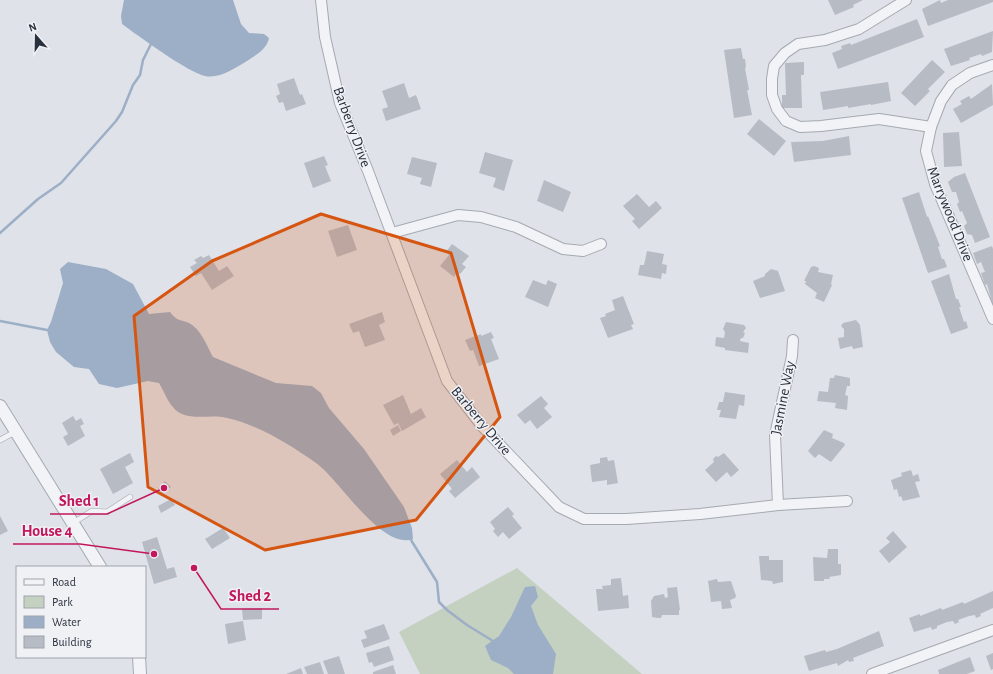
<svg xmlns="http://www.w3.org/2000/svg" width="993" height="674" font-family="'Alegreya Sans',sans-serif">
  <rect width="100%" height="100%" fill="#dfe2e8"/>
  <path fill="#c4d1c1" d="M517,568L642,674H420L399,632Z"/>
  <g fill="#9cafc6">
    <path d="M124,0H233L241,24L249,33L264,34L269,38C267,49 256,55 247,61C235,68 220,79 205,76C189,73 137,35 122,24L121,16Z"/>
    <path d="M68,262L106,269L133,284L149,314L170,312C177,321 179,319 189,323C201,329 207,346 213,357L276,383L312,386L321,393L329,408L364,449L404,507L412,528L413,539C381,550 340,480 316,463C290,445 259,425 227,418C212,414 197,420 182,414C170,409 165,393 159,383L148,381L117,388L99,384L89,369L74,367L56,352L50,342L47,330L51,322L63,283L60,269Z"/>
    <path d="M535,586L538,597L531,606L538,625L556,654L553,674H514L508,668L491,660L485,646L499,636L511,617L525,587Z"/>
  </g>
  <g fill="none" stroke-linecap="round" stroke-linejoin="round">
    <g stroke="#9cafc6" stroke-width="2.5">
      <path d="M0,233L38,199L61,183L116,121L122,112L133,85L140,75L143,60L152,42"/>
      <path d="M0,321L47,330"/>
      <path d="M411,540L437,582L439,602L447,610L467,625L493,641"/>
    </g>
  </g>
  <g fill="#b7bbc4">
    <path d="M828,0H863L853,5L854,7L835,15Z"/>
    <path d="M940,0L941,3L948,0H993V2L928,26L922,9Z"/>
    <path d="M917,19L924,37L838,69L832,53L842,49L841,46L850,43L851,45Z"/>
    <path d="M993,31L992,52L982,56L981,54L969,58L970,60L951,66L944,49Z"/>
    <path d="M741,48L743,59H745L746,67L745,68L749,90H747L752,115L734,118L724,50Z"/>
    <path d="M932,60L945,72L928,89L930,91L915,106L901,93Z"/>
    <path d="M804,62V75H801L802,108H782V95H786L785,63Z"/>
    <path d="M294,78L300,95L302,94L306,104L286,111L283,102L279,103L276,96L280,94L277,84Z"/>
    <path d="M888,82L891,101L871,105V104L848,108V106L823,110L820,92Z"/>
    <path d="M404,83L409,98L416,95L421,109L386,121L382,109L388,107L382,91Z"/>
    <path d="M992,84L993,105L961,123L953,109L962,104L960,101L969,96L971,99Z"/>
    <path d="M759,119L786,141L774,156L747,134Z"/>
    <path d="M959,132L962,166L944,167L943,133Z"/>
    <path d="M849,136L851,155L794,162L791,142L823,141Z"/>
    <path d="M485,152L513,160L504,191L493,187L496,178L479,173Z"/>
    <path d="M324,156L328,165L325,166L331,181L313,188L304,163Z"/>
    <path d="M412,157L437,163L431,187L420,184L422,178L407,174Z"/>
    <path d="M965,173L990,237L975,243L972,235L967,234L964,226L967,223L962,211L960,212L957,204L959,202L956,192H952L948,182L954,177Z"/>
    <path d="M544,180L571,192L563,212L537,201Z"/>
    <path d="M919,192L927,217L928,216L940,246L938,247L942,259H944L947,267L928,273L902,198Z"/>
    <path d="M637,194L649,207L656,201L662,208L639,229L632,221L635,219L623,206Z"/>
    <path d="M348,225L357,250L337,257L328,231Z"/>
    <path d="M452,244L469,256L462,264L466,267L460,274L457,272L454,277L440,266L449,255L446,252Z"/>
    <path d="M992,246L993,249V306L987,284L985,285L981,273L985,272L981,262L977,264L973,253Z"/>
    <path d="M647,251L664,254L662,264L667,265L666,274L662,273L661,279L638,275L640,265H644Z"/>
    <path d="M209,255L219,271L227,266L234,276L212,290L201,273L196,276L190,267L197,263L194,260L201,256L203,258Z"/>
    <path d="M814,266L819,268L818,272L833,275L831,284L832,285L824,302L815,298L817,293L805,284L806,281H804L811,267Z"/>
    <path d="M771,269L778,271L785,291L760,298L753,281L765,276V274Z"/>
    <path d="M949,274L956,299H958L961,307H959L964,322L966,321L968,328L951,334L931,281Z"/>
    <path d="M533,280L546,285L548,280L557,284L548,307L525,297Z"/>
    <path d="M623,296L634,324L631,325L633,329L608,338L600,318L606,316L605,314L615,310L612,300Z"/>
    <path d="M382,312L385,322L379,325L385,340L365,347L359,331L353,333L349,324Z"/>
    <path d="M856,320L860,325L863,347L853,349L852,346L840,349L838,338L844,337V329L841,326L843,323Z"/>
    <path d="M726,322L744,325L746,328L743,332L745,333L743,338H741L740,341L749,343L748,353L725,350V348L715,346L716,337L724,338L725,332L723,329Z"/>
    <path d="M491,332L494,338L491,339L499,359L479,366L473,350L470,351L465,340L481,334V336Z"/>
    <path d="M835,375L850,378V386H847L845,395L848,396L847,410L835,408L836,403L817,401L819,391L828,392L830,378H834Z"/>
    <path d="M725,392L745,395L744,406L739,405L736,419L719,417L721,410H717L719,402H723Z"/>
    <path d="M403,395L411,414L421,408L426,417L402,431L398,423L394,425L383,405Z"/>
    <path d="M541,396L548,404L544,408L552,417L537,429L530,420L525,424L517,415Z"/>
    <path d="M73,416L76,421L81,418L84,424L80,426L85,436L68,446L63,437L68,434L62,423Z"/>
    <path d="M398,425L401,431L393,436L390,430Z"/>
    <path d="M824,430L833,434L832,438L844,443L845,445L831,462L819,454L815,458L808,451Z"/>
    <path d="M130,453L134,462L125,467L133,483L113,494L100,469Z"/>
    <path d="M724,453L739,470L731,477L727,472L716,482L705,470L714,462L713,459L716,456L718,457Z"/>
    <path d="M607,457L608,461L614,460L618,483L607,485V480L592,482L590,465L600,463V458Z"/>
    <path d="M457,460L467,472L472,467L480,477L455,498L449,491L452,489L440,474Z"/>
    <path d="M911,470L913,476L918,474L920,481L915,482L920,497L903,501L901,496L899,497L897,489L894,490L891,480L902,476L901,473Z"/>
    <path d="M165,481L171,487L162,494L158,488Z"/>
    <path d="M171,499L175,505L161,513L158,506Z"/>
    <path d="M508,507L514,514L512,516L522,528L509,539L503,532L498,537L493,531L495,529L490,522Z"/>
    <path d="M0,516L8,531L0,535Z"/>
    <path d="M223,528L230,538L212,549L205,539Z"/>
    <path d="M893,531L907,547L889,563L879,551L890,542L886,538Z"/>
    <path d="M157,537L167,569L174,567L177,577L154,584L142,542Z"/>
    <path d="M828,549H838V564H841V575L829,577L830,579H824V581H814L813,557L827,558Z"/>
    <path d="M759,556H769V560H783V582L773,584L772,581L761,580Z"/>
    <path d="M621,578L623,596L628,595L629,608L598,611L596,589H603L602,586L611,585V579Z"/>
    <path d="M717,579L718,582L731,581L736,596L735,598L730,600L732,608L722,609L721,601L711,602L708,581Z"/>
    <path d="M677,587L680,610H679V615H662L661,618H658L652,617L651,601L654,596L664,594L665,598L668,597L667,588Z"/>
    <path d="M993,591V608L980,614L981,616L976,618L975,615L969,616L958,620L959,622L955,624L953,621L947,622L937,626V628L932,630L931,627L914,632L909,618L920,614V616L941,608L942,610L963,602L964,604Z"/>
    <path d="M262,608V619L243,620L242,609Z"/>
    <path d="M243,621L246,640L228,644L225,624Z"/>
    <path d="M384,624L390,639L364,648L361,640L367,638L364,631Z"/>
    <path d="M879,631L884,646L853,658L854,661L849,662L848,660L838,666L837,663L809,671L804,656L825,650L826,652L837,649Z"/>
    <path d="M389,646L394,660L374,667L372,662L369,663L366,653Z"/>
    <path d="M993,653V669L991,670L986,656Z"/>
    <path d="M339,656L345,674H328L323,661Z"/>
    <path d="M970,657L975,671L967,674H939L938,670Z"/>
    <path d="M320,662L324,674H307L304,667Z"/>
    <path d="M393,665L396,674H373V672Z"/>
    <path d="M301,668L303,674H286Z"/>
  </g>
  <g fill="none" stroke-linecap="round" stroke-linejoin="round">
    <defs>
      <g id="service">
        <path d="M0,440L15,432"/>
        <path d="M73,523L92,511L107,512L130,497"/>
      </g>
      <g id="minor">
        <path d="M321,0L325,37L340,103L368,171L447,381L482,426L559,507L584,519H626L700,514L778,505L847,501"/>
        <path d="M906,0L859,29L825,40L798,44L785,53L774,66L772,79V95L777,109L786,121L800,127L821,126L879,119L931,127"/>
        <path d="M993,65L970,73L952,85L941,101L931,127L926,151L935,184L993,319"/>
        <path d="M392,233L458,215L481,217L516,227L563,249L583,251L601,244"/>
        <path d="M778,505L775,435L792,356L793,340"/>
        <path d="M872,674L993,630"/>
      </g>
      <g id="tertiary">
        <path d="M0,406L100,567"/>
        <path d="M139,657L140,674"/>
      </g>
    </defs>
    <use href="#service" stroke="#a5a9b2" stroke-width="6"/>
    <use href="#minor" stroke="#a5a9b2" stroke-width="12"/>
    <use href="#tertiary" stroke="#a5a9b2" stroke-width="14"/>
    <use href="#service" stroke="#f2f3f6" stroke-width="5"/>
    <use href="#minor" stroke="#f2f3f6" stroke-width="10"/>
    <use href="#tertiary" stroke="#f2f3f6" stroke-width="12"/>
  </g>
  <path fill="#d55511" fill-opacity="0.2" stroke="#d55511" stroke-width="3" stroke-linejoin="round" d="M321,214L451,253L500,417L416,520L265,550L148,487L134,316L212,261Z"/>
  <g text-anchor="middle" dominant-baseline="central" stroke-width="3" stroke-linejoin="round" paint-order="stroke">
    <g font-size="15" fill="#29303e" stroke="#eff1f5">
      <text transform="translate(352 127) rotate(70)">Barberry Drive</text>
      <text transform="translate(950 214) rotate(68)">Marrywood Drive</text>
      <text transform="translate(783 398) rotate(-79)">Jasmine Way</text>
      <text transform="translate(481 421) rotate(50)">Barberry Drive</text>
    </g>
  </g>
  <path fill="none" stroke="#c2185b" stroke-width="1.5" d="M164 488L107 514H50M154 554L80 544H13M194 568L221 609H279"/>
  <g fill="#c2185b" stroke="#eff1f5" stroke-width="1.5">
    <circle cx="164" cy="488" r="4"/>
    <circle cx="154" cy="554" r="4"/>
    <circle cx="194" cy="568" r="4"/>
  </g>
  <g font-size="16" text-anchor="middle" font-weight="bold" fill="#c2185b" stroke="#eff1f5" stroke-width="3" stroke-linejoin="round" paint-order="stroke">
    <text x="79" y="506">Shed 1</text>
    <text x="47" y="536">House 4</text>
    <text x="250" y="601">Shed 2</text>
  </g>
  <rect x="16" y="566" width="130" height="92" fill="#eff1f5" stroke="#a0a4ac"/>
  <rect x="24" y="579" width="20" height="6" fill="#f2f3f6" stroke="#a0a4ac"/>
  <text x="52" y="586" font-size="12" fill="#29303e">Road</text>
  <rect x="24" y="596" width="20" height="12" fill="#c4d1c1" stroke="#a0a4ac"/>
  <text x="52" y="606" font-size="12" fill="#29303e">Park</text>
  <rect x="24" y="616" width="20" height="12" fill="#9cafc6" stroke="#a0a4ac"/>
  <text x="52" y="626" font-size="12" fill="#29303e">Water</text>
  <rect x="24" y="636" width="20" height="12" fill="#b7bbc4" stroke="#a0a4ac"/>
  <text x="52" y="646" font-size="12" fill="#29303e">Building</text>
  <g transform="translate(36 36) rotate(340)" stroke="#eff1f5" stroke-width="3" paint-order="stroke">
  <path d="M0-3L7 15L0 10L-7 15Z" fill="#29303e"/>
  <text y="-6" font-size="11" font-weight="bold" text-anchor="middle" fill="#29303e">N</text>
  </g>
</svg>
